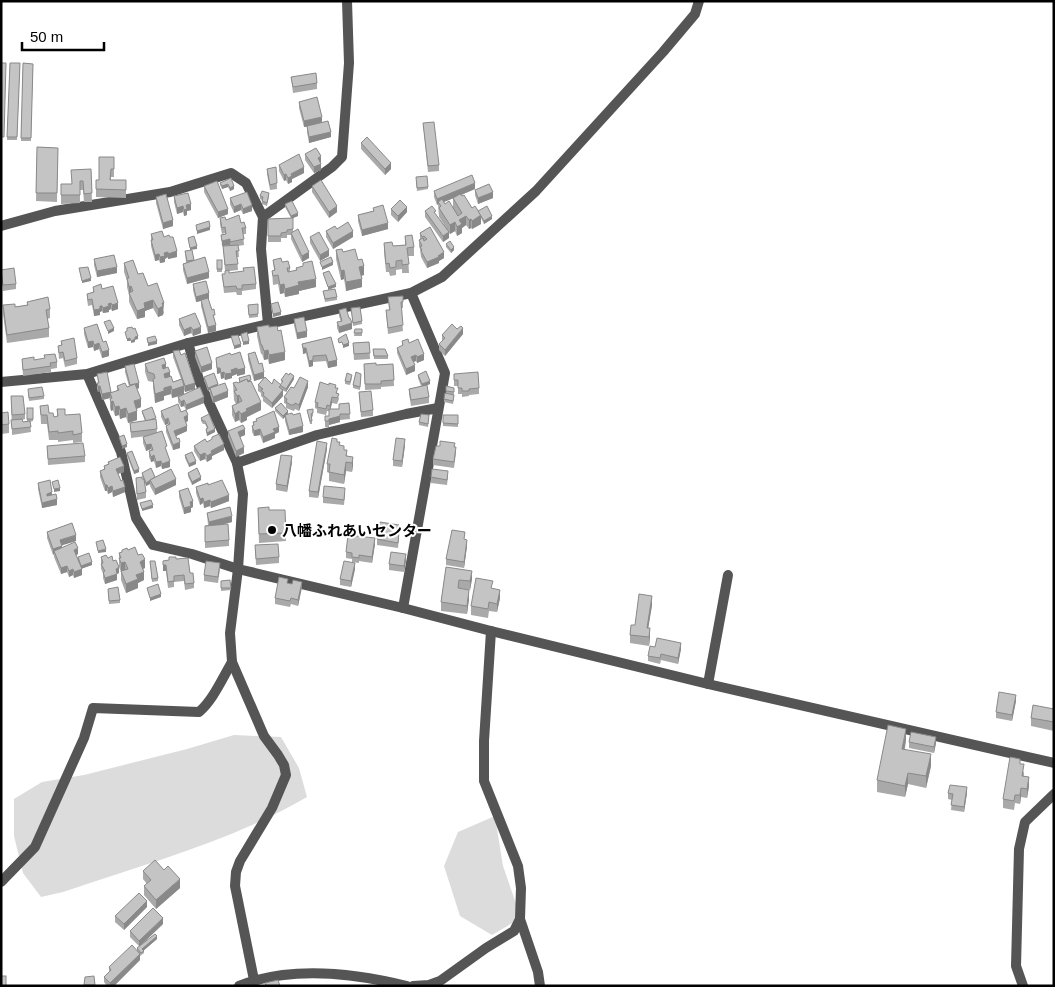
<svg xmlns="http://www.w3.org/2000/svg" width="1055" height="987" font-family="Arial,'Noto Sans JP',sans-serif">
  <rect width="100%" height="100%" fill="#fff"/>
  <g fill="#dcdcdc">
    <path d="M234,735L281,737L299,768L307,797C232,841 145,864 63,892L41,897L23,873L14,836V799L42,782L84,775L187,749Z"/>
    <path d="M495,816L503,866L521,918L492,935L460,916L444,866L458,832Z"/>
  </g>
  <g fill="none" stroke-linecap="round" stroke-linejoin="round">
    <g stroke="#555" stroke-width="10">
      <path d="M1,226L55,211L170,192L231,173L246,183L263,217"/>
      <path d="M268,324L261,249L263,217L332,167L342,157L349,63L347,1"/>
      <path d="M188,343L200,383L237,463L243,494L238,569L230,633L232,662L264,736L278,755L284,765L286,775L272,808L240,861L236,872L235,886L254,980"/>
      <path d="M87,374L121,452L136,518L153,545L192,554L238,569L403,608L491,631L708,684L1054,763"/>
      <path d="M1,382L87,374L188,343L268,324L411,293L442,277L536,191L663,52L695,14L699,1"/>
      <path d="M237,463L317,435L406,414L438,408"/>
      <path d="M403,608L445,373L411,293"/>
      <path d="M491,631L484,741V781L518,866L521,888L520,919L538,972L540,986"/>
      <path d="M708,684L728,575"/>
      <path d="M1,882L35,847L84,738L93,708L199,712C213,700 222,679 232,662"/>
      <path d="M239,986C291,965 354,973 407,986"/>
      <path d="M413,986L429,985L440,981L486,948L514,931L520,919"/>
      <path d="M1023,986L1016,966L1019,849L1025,822L1054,794"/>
    </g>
  </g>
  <g fill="#a9a9a9" fill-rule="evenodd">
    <path d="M10,63H20L17,140H7Z"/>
    <path d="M23,63L33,64L31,141H21Z"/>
    <path d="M291,77L317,83V89L293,93Z"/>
    <path d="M299,102L322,122L331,137L309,143L307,132V127H304L299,108Z"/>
    <path d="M423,123L439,165V171L428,172Z"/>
    <path d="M361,143L391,169L385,175L361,149Z"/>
    <path d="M37,147L58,148L57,202L36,201Z"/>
    <path d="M305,154L321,162H320L321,170L314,173L305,160Z"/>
    <path d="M114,157V177H111V180H126V198L96,197V180H99Z"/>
    <path d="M279,165L304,173L292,179V182L288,184L286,180L284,181L279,171Z"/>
    <path d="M276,167L277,189L270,190L267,174V169Z"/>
    <path d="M91,169L92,202H84L83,190H80V203L61,204V184H72Z"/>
    <path d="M416,180L428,187V189L417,191Z"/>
    <path d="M220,183L234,186V189L230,191L228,187L222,189L220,185Z"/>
    <path d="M204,186L228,214L218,218L204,192Z"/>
    <path d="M312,186L337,212L329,218L312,192Z"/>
    <path d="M475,189L461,195L472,208L492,219L484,224L481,218V224L472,229L471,228L469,229L466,225L462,228V233L457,236L455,231L450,234L449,233V238L443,242L425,217V211L436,215L447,229L439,217L438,204L437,205L434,197V191ZM453,198V207L445,204L444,202L454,198Z"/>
    <path d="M475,190L493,198L478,204L475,195Z"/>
    <path d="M174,196L191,210L187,211V215L184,216L183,212L177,214L174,202Z"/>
    <path d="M260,196H269L267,206L262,204V200L260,199Z"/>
    <path d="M156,197L173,226L163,229L156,203Z"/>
    <path d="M230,198L252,211L243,214L241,210L234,213L230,204Z"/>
    <path d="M285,204L298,216L292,218H293V232L309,258L302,262L291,239V235H287V238H281V242H268V219L291,218L285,207Z"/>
    <path d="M373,208L388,229L362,236L358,221V215L373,211Z"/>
    <path d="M391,209L407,212L398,222L391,215Z"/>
    <path d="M220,218L241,223L246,228V234H243L244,245L238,246L239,257H237L238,270L229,271V273L256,284V289L242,291V295H237L236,292L224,293L222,274H225V271L223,246H230V245L222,246L221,235L225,234V233L222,234L220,224Z"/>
    <path d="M430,227L444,258L439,261V263L427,268L421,257L420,249L419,246V240H420V233Z"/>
    <path d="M337,229L353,237L333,249L326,237V231Z"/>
    <path d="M151,234L164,237L177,257L168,259V257L165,259V262L160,263L159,260L155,261L151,246Z"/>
    <path d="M405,236L414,247V256H408L409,273H402V269L396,270V275L390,276L389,272H386L384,252V243L393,246L405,245Z"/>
    <path d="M310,237L329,256L320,261L310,243Z"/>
    <path d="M446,244L454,250L451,253L446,247Z"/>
    <path d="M336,250L358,260L364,275L361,276L362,287L346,291L344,279L341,280L336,259Z"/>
    <path d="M185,251L194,261L209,278L187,284L183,270V264L186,263Z"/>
    <path d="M94,259L117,273L97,277L94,265Z"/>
    <rect x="217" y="260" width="5" height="12"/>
    <path d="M273,260L282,262L290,268V272L296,270V268L303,266V263L316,287L299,291V294L285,297L284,293L280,294L278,284L273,285L272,271L274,270Z"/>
    <path d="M124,263L138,274L148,286L164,312L163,315L158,317L153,308L145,311V317L137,319L129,302V295L127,287V281L124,272Z"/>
    <path d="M1,270L16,284V289L3,291Z"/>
    <path d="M193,284L209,299H208L215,320L214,321L216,331L208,333L201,306V301L196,302L193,290Z"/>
    <path d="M93,287L102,289L118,309L112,311L111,309L109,310V312L103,313L102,311L100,312V315L94,316L92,305L88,306L87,299V294L93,292Z"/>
    <path d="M323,291L337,297V300L325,302Z"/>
    <path d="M388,297L403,302V308H401L403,331L388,334L386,310H389Z"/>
    <path d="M27,302L50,309V318L47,319L49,328V337L7,343L3,314V305L15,307L27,305Z"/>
    <path d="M258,304V317L249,318L248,305Z"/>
    <path d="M351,308L362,321V324L353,326Z"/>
    <path d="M339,310L352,329L339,333L337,328V322H341L339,316Z"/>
    <path d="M179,319L201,333L193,336L191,333L184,336L179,325Z"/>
    <path d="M294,319L307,337L297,339L294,325Z"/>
    <path d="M257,327H269L285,360L269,364L268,359L264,360L262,354H261L257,336Z"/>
    <path d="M84,328L109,356L102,358L99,349L94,351L93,347L88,348L84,334Z"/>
    <path d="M355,329H362V336H354Z"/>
    <path d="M463,334L445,356L439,350V344L442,341V335Z"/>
    <path d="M331,337L337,366L328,368L326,361L313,362V366L309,367L306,353L303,354L302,344Z"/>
    <path d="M61,341L77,358V364L65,367L63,358L59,359L58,346L61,345Z"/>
    <path d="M402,341L409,343L424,360L417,363L416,361L413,362L415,371L406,375L397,353V348L402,346Z"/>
    <path d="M369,342L370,359L354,360L353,343Z"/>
    <path d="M373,349L388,356V359H374Z"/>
    <path d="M173,351L195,389L185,392L184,390V394L204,403L186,410L188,421L186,422L187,431L176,436L180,448L173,450L166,432V426L168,425V424L165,425L161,417V411L181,412L186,410L184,406L181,407L178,402V397L181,396L172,398L171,394L164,396V400L155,403L153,387V382L148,381L145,372V364L166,368L173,382L181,379L173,357Z"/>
    <path d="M195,351L212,369L201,373L195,357Z"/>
    <path d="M248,354L259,364L264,378L272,384L281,385L282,383L281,380L294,379L286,392L282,390L283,396L272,408L263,401V398L261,396V393L258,391V385L264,378L254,381L248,360Z"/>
    <path d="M231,355L245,374L237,376V374L232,376V378L225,380L224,378L221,379L220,373L217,374L216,358Z"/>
    <path d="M22,359L57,362V368L51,369V372L23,376Z"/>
    <path d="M364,364L376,365L393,364L394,386L381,387V389L365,390Z"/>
    <path d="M125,366L139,388L137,389L141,407L136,409L137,420L128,423L126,417L120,419L119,415L115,416L113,410L111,411L110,408V398L102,400L100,391L98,392L97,389V383H98L97,374L111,393L117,391V386L127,387L129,386L125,372Z"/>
    <path d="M361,374L360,390L353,388V385Z"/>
    <path d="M454,374L479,388V394L469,395V396L462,397V394H458V386H454Z"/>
    <path d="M418,375L430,384L425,386L429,397V403L411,406L409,394V389L421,386L418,378Z"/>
    <path d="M204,377L218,385L228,397L213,403L210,394V390L208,391L204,380Z"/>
    <path d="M239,378L251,381L261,410L247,417V420L241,423L239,420L235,422L232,415V406L236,404L234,400L233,383H239Z"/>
    <path d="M352,378L350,385L345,384V381Z"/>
    <path d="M446,386L454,388V398L453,404L444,402V399L446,393Z"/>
    <path d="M308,387L299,411L295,409L294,411L291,410L286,408V404L284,403V397L294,388Z"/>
    <path d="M336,388L339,399L337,404L332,403L330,409H339L349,403L350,419L340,420V422L329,425V427H325V416H329V411H327L326,415L317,413V409L315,408V402Z"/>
    <path d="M28,392L44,396V399L29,401Z"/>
    <path d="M359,392L373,410V416L361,417Z"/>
    <path d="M11,396L25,414V419L22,420L23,422L27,421V408H33V421L30,422L31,432L12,435Z"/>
    <path d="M40,406L54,417H57V409L65,415L82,433V442L73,443V440L58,442V440H49L47,424H41Z"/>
    <path d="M275,408L288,413L287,415L303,432L289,435L285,421V417L283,419L275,411Z"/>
    <path d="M307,410L313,413V416L312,417V424H310Z"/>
    <path d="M142,411L156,421L157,433L167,452L170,467L162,469L161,466L156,468L154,461L151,462L149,457V451L151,450V449L146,451L143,443V437L147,436L131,438L130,423L145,421L142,413Z"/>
    <path d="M1,413L9,424V433L1,434Z"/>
    <path d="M443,415H458V427L443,426Z"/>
    <path d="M201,418L215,432L207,436L206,432V429L207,428L205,424H203L201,421Z"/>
    <path d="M429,418L428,427L419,425V422Z"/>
    <path d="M256,419L279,432L275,434V438L263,443L260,435L254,436L252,432V426L253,425V422L256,421Z"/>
    <path d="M228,431L245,435L240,437L244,453L236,457L228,437Z"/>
    <path d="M212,437L224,450L212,456V459L207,462L205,459L200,461L194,451V446L207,442L212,440Z"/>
    <path d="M337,442L340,446L344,450L353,465L352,472L346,471L344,484L329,481V473L327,472V464Z"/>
    <path d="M405,445L402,467L393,466V460Z"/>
    <path d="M47,446L85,456V462L48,465Z"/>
    <path d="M455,447L456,453L454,468L433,465V459Z"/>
    <path d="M327,449L318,498L309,497V491Z"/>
    <path d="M127,453L139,472L134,474L127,456Z"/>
    <path d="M185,455L196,464L189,467L185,458Z"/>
    <path d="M108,462L124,472L118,474L125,492L113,497L112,492L108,494L107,491H105L100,477V471L104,470V466L108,464Z"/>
    <path d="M292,462L287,492L276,490V484Z"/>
    <path d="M142,473L155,477L176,485L155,495L150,486V484L146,486L144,481L146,492V498L137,500L136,478L143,479L142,476Z"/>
    <path d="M188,473L201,480L192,485L188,476Z"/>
    <path d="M431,477H448L447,485L431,483Z"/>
    <path d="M38,483L52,495L57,505L42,508L38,489Z"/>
    <path d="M208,485L229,501L211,508L210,506L204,508L203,503L200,505L196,493V487Z"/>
    <path d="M179,491L193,507L191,508V512L184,514L179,497Z"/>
    <path d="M345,494L344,505L323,503V497Z"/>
    <path d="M258,508L269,510L286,533V541L259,543Z"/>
    <path d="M207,513L232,522L219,525L229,540V546L205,548V526L208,525Z"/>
    <path d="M47,532L76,541L62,545V548L78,554L76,555L78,560V557L92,565L82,568V575L74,578L73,575L69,577L67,572L61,574L54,557V554L53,555L47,538Z"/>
    <path d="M398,532L399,538L398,548L377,545V539Z"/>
    <path d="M465,540L467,546L464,568L446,565V559Z"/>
    <path d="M375,544L372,563L359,561V563L352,562V559L346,558V552Z"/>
    <path d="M255,545L279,557V563L256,565Z"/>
    <path d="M122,550H128L145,568L143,569L144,580L138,583V588L126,593L121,580V572L119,567V553L122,552Z"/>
    <path d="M101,557L108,558L119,573L117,574V580L105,584L103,578V573L101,569Z"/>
    <path d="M176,559L190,573L194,583V588L185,590L184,581L174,582V587L168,588L166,571H163V561Z"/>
    <path d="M406,560L404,572L389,570V564Z"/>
    <path d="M150,561L158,578V581L152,582Z"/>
    <path d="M446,567L472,579L470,590L459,588L469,599L467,614L441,611V602Z"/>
    <path d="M220,569L218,583L204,581V575Z"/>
    <path d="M355,569L351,587L340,585V579Z"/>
    <path d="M230,580L231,590L221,591V581Z"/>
    <path d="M288,583L302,587L298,606L291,604L290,607L275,604V598Z"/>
    <path d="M493,588L500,598L497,612L489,611L488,618L471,615V606Z"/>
    <path d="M108,589L120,600V603L109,604Z"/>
    <path d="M652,605L648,628L650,637L649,646L630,643V635L635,625Z"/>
    <path d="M655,647L681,649L678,664L661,660L660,664L648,661V656Z"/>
    <path d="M1016,701L1012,721L996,718V712Z"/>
    <path d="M1054,709V731L1031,726V718Z"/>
    <path d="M906,740L905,749L931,766L926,788L908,784L905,797L877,792V780Z"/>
    <path d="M909,742L936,743L934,753L909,748Z"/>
    <path d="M1020,764L1024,773V776L1029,786L1027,798L1021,797L1020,804L1015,803L1014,810L1003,808V799Z"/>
    <path d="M948,793H967L964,812L951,810L952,800L948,799Z"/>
    <path d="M143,871L180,888L156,909L144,895V886L147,884L143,879Z"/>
    <path d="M147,907L124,930L115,922V916Z"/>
    <path d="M163,924L141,945L157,939L144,950V953L140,956V960L114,986H107L104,982V977L109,972V967L137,950V948L139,946L130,937V931Z"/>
  </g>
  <g fill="#898989">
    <path d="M322,117V123L304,127V121Z"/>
    <path d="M331,132V137L309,143V137Z"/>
    <path d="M321,156V162L318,163V158Z"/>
    <path d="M391,163V169L385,175V169Z"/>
    <path d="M321,164V170L314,173V167Z"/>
    <path d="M304,167V173L292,179V182L288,184V178L291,174Z"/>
    <path d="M286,174V180L284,181V175Z"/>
    <path d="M475,183V189L439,204L438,202V204L437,205V199Z"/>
    <path d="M228,184V187L222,189V186Z"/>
    <path d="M234,186V189L230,191V188Z"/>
    <path d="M493,192V198L478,204V198Z"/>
    <path d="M191,204V210L187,211V215L184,216V210L186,205Z"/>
    <path d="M241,204V210L234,213V207Z"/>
    <path d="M252,205V211L243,214V209Z"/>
    <path d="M183,206V212L177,214V208Z"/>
    <path d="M337,206V212L329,218V212Z"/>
    <path d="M407,207V212L398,222V216Z"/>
    <path d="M228,209V214L218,218V212Z"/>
    <path d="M298,213V216L291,219V216Z"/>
    <path d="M481,215V224L472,229V221Z"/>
    <path d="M466,216V225L462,228V233L457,236V227L459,220Z"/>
    <path d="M492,216V219L484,224V221Z"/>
    <path d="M471,219V228L469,229V220Z"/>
    <path d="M173,220V226L163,229V223Z"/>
    <path d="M455,222V231L450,234V225Z"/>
    <path d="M388,223V229L362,236V230Z"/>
    <path d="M210,227V230L197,234V231Z"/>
    <path d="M353,231V237L333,249V243Z"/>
    <path d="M449,232V238L443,242V236Z"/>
    <path d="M230,239V245L222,246V241Z"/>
    <path d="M197,246V249L190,250V248Z"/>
    <path d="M454,247V250L451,253V250Z"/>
    <path d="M329,250V256L320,261V255Z"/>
    <path d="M177,251V257L168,259V254Z"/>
    <path d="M168,252V257L165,259V262L160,263V257L164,253Z"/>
    <path d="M309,252V258L302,262V256Z"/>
    <path d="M444,252V258L439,261V263L427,268V262Z"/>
    <path d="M159,254V260L155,261V255Z"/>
    <path d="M333,262V265L322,270V267Z"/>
    <path d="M364,266V275L359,276V267Z"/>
    <path d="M117,267V273L97,277V271Z"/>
    <path d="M344,270V279L341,280V271Z"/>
    <path d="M209,272V278L187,284V278Z"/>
    <path d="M91,278V281L82,283V281Z"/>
    <path d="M316,279V287L299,291V294L285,297V289L298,282Z"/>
    <path d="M362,279V287L346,291V282Z"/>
    <path d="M284,284V293L280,294V285Z"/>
    <path d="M336,284V287L328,290V287Z"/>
    <path d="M131,286V294L129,293V295V287Z"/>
    <path d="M209,293V299L196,302V297Z"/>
    <path d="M153,300V308L145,311V317L137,319V311L144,303Z"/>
    <path d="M111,303V309L109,310V312L103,313V308L108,304Z"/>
    <path d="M118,303V309L112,311V305Z"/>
    <path d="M162,303H164L163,315L158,317V309Z"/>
    <path d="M100,306H102V311L100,312V315L94,316V310Z"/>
    <path d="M281,312V315L273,317V314Z"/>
    <path d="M352,323V329L339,333V327Z"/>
    <path d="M216,325V331L208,333V327Z"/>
    <path d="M191,327V333L184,336V330Z"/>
    <path d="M201,327V333L193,336V330Z"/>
    <path d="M114,328V331L108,334V331Z"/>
    <path d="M463,328V334L445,356V350Z"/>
    <path d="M307,331V337L297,339V333Z"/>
    <path d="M138,336V339L135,340V342L131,343V341L135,337Z"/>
    <path d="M130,338V341H127V339Z"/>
    <path d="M93,341V347L88,348V342Z"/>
    <path d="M157,341V344L148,346V343Z"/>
    <path d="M249,341V344L243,345V342Z"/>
    <path d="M99,343V349L94,351V345Z"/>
    <path d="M349,343V346L343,348V345Z"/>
    <path d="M241,344V347L234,349V346Z"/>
    <path d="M303,348H306V353L303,354Z"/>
    <path d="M109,350V356L102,358V352Z"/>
    <path d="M268,350V359L264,360V351Z"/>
    <path d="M285,352V360L269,364V355Z"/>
    <path d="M424,354V360L417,363V357Z"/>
    <path d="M416,355V361L411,363V357Z"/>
    <path d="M313,360V366L309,367V361Z"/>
    <path d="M337,360V366L328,368V362Z"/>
    <path d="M212,363V369L201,373V367Z"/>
    <path d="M166,364V372L162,374V365Z"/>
    <path d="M415,365V371L406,375V369Z"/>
    <path d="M217,368H220V373L217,374Z"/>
    <path d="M237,368V374L232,376V378L225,380V374L231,370Z"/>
    <path d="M245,368V374L237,376V370Z"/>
    <path d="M170,372V381L164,383V374Z"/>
    <path d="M224,372V378L221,379V373Z"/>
    <path d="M264,372V378L254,381V375Z"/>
    <path d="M294,376V379L286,392V389Z"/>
    <path d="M308,381V387L299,411V405Z"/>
    <path d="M430,381V384L422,387V384Z"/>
    <path d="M139,383V388L130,391V385Z"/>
    <path d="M195,383V389L185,392V386Z"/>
    <path d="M218,384V386L208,391V388Z"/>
    <path d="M98,386H100V391L98,392Z"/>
    <path d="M171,386V394L164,396V400L155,403V394L164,388Z"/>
    <path d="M184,386V394L172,398V390Z"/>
    <path d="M283,390V396L272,408V403Z"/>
    <path d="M228,391V397L213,403V397Z"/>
    <path d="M111,392V397L110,393V398L102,400V394Z"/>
    <path d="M239,395V404L237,405V396Z"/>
    <path d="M204,397V403L186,410V405Z"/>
    <path d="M332,397V403L330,412V406Z"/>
    <path d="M141,399V407L134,410V401Z"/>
    <path d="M184,400V406L181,407V402Z"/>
    <path d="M113,401V410L111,411V402Z"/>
    <path d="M261,402V410L247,417V420L241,423V414L246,409Z"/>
    <path d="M119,406V415L115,416V407Z"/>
    <path d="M126,408V417L120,419V410Z"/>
    <path d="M137,411V420L128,423V414Z"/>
    <path d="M239,411V420L235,422V414Z"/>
    <path d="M288,411V413L285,417V415V417L283,419V416Z"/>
    <path d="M188,415V421L184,423V417Z"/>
    <path d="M340,416V422L329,425V419Z"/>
    <path d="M168,418V424L165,425V420Z"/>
    <path d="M187,426V431L174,437V431Z"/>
    <path d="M303,426V432L289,435V430Z"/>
    <path d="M279,427V432L275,434V438L263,443V437L273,429Z"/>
    <path d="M215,429V432L207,436V433Z"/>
    <path d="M245,429V435L238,438V432Z"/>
    <path d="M260,429V435L254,436V431Z"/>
    <path d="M405,439V445L402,467V461Z"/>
    <path d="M180,442V448L173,450V445Z"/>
    <path d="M327,443V449L318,498V492Z"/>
    <path d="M127,444V447L122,449V446Z"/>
    <path d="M151,444V449L146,451V445Z"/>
    <path d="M224,444V450L212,456V459L207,462V456L211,451Z"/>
    <path d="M244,447V453L236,457V451Z"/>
    <path d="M205,453V459L200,461V455Z"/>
    <path d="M154,455V461L151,462V457Z"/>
    <path d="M292,456V462L287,492V486Z"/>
    <path d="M353,457V465L352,472V463Z"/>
    <path d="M161,461V466L156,468V462Z"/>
    <path d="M170,461V467L162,469V464Z"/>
    <path d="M196,461V464L189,467V464Z"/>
    <path d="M346,462V471L344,484V475Z"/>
    <path d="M124,466V472L116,474V469Z"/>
    <path d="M139,469V472L134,474V471Z"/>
    <path d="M201,477V480L192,485V482Z"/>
    <path d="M176,479V485L155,495V489Z"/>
    <path d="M150,481V484L146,486V483Z"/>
    <rect x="105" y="485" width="2" height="6"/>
    <path d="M112,486V492L108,494V488Z"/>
    <path d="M125,487V492L113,497V491Z"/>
    <path d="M60,488V491L54,492V489Z"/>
    <path d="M52,492V498L47,499V494Z"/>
    <path d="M229,495V501L211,508V502Z"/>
    <path d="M203,498V503L200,505V499Z"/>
    <path d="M57,499V505L42,508V503Z"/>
    <path d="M210,500V506L204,508V502Z"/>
    <path d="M193,501V507L191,508V512L184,514V508L190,502Z"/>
    <path d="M153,505V508L142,511V509Z"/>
    <path d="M232,516V522L209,528V522Z"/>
    <path d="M76,535V541L60,546V540Z"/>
    <path d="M375,538V544L372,563V557Z"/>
    <path d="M467,540V546L464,568V562Z"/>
    <path d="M62,546V551H54V554L53,555V549Z"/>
    <path d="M78,548V554L74,556V550Z"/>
    <path d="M106,549V552L98,553V551Z"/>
    <path d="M406,554V560L404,572V566Z"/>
    <path d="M145,559V568L140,570V562Z"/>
    <path d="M92,562V565L81,569V566Z"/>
    <path d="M125,562V570L121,572V563Z"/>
    <path d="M355,563V569L351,587V581Z"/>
    <rect x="163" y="565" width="3" height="6"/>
    <path d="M67,566V572L61,574V568Z"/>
    <path d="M119,567V573L116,574V569Z"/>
    <path d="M73,569V575L69,577V571Z"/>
    <path d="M82,569V575L74,578V572Z"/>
    <path d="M472,571V579L470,590V581Z"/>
    <path d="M144,572V580L138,583V588L126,593V584L136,575Z"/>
    <path d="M117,574V580L105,584V578Z"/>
    <path d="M302,582V587L298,606V600Z"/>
    <path d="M469,590V599L467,614V606Z"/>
    <path d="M500,590V598L497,612V604Z"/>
    <path d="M161,594V597L150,601V598Z"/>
    <path d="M652,596V605L647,636V628Z"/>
    <path d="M650,628V637L649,646V637Z"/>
    <path d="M681,643V649L678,664V658Z"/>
    <path d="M1016,695V701L1012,721V715Z"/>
    <path d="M906,729V740L902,760V749Z"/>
    <path d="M936,737V743L934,753V747Z"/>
    <path d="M931,754V766L926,788V776Z"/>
    <path d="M908,773V784L905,797V786Z"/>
    <path d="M1029,777V786L1027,798V789Z"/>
    <path d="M967,787V793L964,812V807Z"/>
    <path d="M1021,788V797L1020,804V795Z"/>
    <path d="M180,879V888L156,909V900Z"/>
    <path d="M147,901V907L124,930V924Z"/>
    <path d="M163,918V924L139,947V941Z"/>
    <path d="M157,936V939L142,952V949Z"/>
    <path d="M140,954V960L114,986H110V983Z"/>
  </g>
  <g fill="#c4c4c4" stroke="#898989">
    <path d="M1,63H6L4,137H1Z"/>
    <path d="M10,63H20L17,137H7Z"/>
    <path d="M23,63L33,64L31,138H21Z"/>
    <path d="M316,73L317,83L293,87L291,77Z"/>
    <path d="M317,97L322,117L304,121L299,102Z"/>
    <path d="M328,121L331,132L309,137L307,126Z"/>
    <path d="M434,122L439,165L428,166L423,123Z"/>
    <path d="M367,137L391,163L385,169L361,143Z"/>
    <path d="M37,147L58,148L57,193H36Z"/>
    <path d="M316,148L321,156L318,158L321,164L314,167L305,154Z"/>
    <path d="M299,154L304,167L291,174L292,176L288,178L286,174L284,175L279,165Z"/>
    <path d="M99,157H114V169H111L110,180H126V190L96,189V180H99Z"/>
    <path d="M276,167L277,183L270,185L267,169Z"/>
    <path d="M91,169L92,193L84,194L83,181H80V195H61V184H72L71,170Z"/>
    <path d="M472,175L475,183L437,199L434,191Z"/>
    <path d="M427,176L428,187L417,188L416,177Z"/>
    <path d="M231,178L234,186L230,188L228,184L222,186L220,183Z"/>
    <path d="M321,180L337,206L329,212L312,186Z"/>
    <path d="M217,181L228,209L218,212L204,186Z"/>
    <path d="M489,184L493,192L478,198L475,190Z"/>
    <path d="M262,191L269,193L267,203L262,201L263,197L260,196Z"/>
    <path d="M247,192L252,205L243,209L241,204L234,207L230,198Z"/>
    <path d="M188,193L191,204L186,205L187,209L184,210L183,206L177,208L174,196Z"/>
    <path d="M166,194L173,220L163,223L156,197Z"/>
    <path d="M460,194L462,196L464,195L472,208L475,206L481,215L472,221L471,219L469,220L466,216L459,220L462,224L457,227L455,222L450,225L439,208L441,206L438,202L442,199L445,204L449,201L458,216L462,213L453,198Z"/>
    <path d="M400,200L407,207L398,216L391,209Z"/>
    <path d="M292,201L298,213L291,216L285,204Z"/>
    <path d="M383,205L388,223L362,230L358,215L374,211L373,208Z"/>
    <path d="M432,206L436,211L434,212L449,232L443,236L425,211Z"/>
    <path d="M487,206L492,216L484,221L478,211Z"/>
    <path d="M239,215L241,223L244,222L246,228H242L244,239L230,242V239L222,241L221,235L226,234L225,227L222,228L220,218L225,217L226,220Z"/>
    <path d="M293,218V229L287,230V232L281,233V236H268V219Z"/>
    <path d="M209,221L210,227L197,231L196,225Z"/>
    <path d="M348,222L353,231L333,243L326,231L335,226L337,229Z"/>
    <path d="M430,227L444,252L438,256L439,257L427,262L421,251L422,250L420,247L422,246L419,240L423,238L424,241L427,239L424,236L422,237L420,233Z"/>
    <path d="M298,229L309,252L302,256L291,233Z"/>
    <path d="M162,231L164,237L169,235L170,237H173L177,251L168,254V252L164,253L165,256L160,257L159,254L155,255L151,240H153L151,234Z"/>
    <path d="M319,232L329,250L320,255L310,237Z"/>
    <path d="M412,235L414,247L407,248L409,264L402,265V260L396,261V267L390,268L389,263L386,264L384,243L392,242L393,246L406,245L405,236Z"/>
    <path d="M194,236L197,246L190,248L188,238Z"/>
    <path d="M450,241L454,247L451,250L446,244Z"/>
    <path d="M238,245L239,251H236L238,264L225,265L223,246Z"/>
    <path d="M342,249L343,252L355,249L358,260L362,259L364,266L359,267L362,279L346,282L344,270L341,271L336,250Z"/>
    <path d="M192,250L194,260L187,261L185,251Z"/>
    <path d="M114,255L117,267L97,271L94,259Z"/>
    <path d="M205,257L209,272L187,278L183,264Z"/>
    <path d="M331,257L333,262L322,267L320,262Z"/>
    <path d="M281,258L282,262L288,261L290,268H287L288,272L297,270L296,268L303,266V263L312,261L316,279L298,282L299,285L285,289L284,284L280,285L278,275L273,276L272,271L275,270L273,260Z"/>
    <path d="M133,260L138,274L143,273L148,286L157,283L164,303H162L163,306L158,309L153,300L144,303L145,308L137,311L129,293L133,291L131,286L129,287L127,278H129L124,263Z"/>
    <rect x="217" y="260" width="5" height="9"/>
    <path d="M88,267L91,278L82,281L79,268Z"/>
    <path d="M254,267L256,284L242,285V289H237L236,286L224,287L222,274H225V271L229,270V273L244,271L243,268Z"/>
    <path d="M14,268L16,284L3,285L1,270Z"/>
    <path d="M329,271L336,284L328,287L323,273Z"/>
    <path d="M206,281L209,293L196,297L193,284Z"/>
    <path d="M101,284L102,289L113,286L118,303L112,305L111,303L108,304L109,306L103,308L102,306H100V309L94,310L92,299L88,300L87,294L94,292L93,287Z"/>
    <path d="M335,289L337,297L325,299L323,291Z"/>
    <path d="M403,296V302H401L403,325L388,328L386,310H390L388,297Z"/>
    <path d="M48,297L50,309L46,310L49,328L7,335L3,305L15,304V307L28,305L27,302Z"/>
    <path d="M208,298L212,310L214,309L215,315H213L216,325L208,327L201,300Z"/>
    <path d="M278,302L281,312L273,314L271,304Z"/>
    <path d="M258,304V314L249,315L248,305Z"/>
    <path d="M360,307L362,321L353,323L351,308Z"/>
    <path d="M346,308L349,318H350L352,323L339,327L337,322L342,321L339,310Z"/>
    <path d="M195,313L201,327L193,330L191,327L184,330L179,319Z"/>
    <path d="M304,317L307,331L297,333L294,319Z"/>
    <path d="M110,320L114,328L108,331L104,322Z"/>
    <path d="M97,324L103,342L106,341L109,350L102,352L99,343L94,345L93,341L88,342L84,328Z"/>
    <path d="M452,324L457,329L461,326L463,328L445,350L439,344L445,338L442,335Z"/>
    <path d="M269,325V327L277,326L278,331L281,330L285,352L269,355L268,350L264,351L262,345H261L257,327Z"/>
    <path d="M132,327L133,329L135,328L138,336L135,337V339L131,341L130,338L127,339L125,332L127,331V328Z"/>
    <path d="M355,329H362V333H354Z"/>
    <path d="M247,332L249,341L243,342L241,334Z"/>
    <path d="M346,334L349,343L343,345L342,342L339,343L338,339Z"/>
    <path d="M238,335L241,344L234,346L231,336Z"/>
    <path d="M155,336L157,341L148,343L147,338Z"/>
    <path d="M331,337L337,360L328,362L326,355L313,356V360L309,361L306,348H303L302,344Z"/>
    <path d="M74,338L77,358L65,361L63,352L59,353L58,346L62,345L61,341Z"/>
    <path d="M408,339L409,343L418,339L424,354L417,357L416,355L411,357L415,365L406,369L397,348L403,345L402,341Z"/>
    <path d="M369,342L370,353L354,354L353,343Z"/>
    <path d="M207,347L212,363L201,367L195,351Z"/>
    <path d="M373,349H385L388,356H374Z"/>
    <path d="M179,350L181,355L185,353L195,383L185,386L173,351Z"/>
    <path d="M240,352L245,368L237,370V368L231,370L232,373L225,374L224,372L221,373L220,368H217L216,358L230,353L231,355Z"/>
    <path d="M255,352L259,364L262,363L264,372L254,375L248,354Z"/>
    <path d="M55,354L57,362L50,363L51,366L23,370L22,359L34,357V360L45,358L44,355Z"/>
    <path d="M164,358L166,364L162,365L163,369L168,367L170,372L164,374L165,378L171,376L173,382L182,379L184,386L172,390L171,386L164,388V391L155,394L153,379L155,378L154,374L148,372L145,364Z"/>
    <path d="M376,363V365L393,364L394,380L381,381V384H365L364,364Z"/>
    <path d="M134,364L139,383L130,385L125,366Z"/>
    <path d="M426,371L430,381L422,384L418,375Z"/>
    <path d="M107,372L111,392L102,394L100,386H98L97,383H99L97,374Z"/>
    <path d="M356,372L361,374L360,387L353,385Z"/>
    <path d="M478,372L479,388L469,389V391H462V388H458V380H454V374Z"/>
    <path d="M214,373L218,384L208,388L204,377Z"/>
    <path d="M286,373L289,375L290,373L294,376L286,389L280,385L283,381L281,380Z"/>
    <path d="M347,373L352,375L350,382L345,381Z"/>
    <path d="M250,375L251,380L248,381L247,379L240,382L239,378Z"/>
    <path d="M265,377L272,384L274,379L281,385L279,387L283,390L272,403L263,395L264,393L261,390L263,389L258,385Z"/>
    <path d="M300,377L308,381L299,405L295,403L294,405H291L286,402L287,399L284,397L291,387L294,388Z"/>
    <path d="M247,379L248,382L251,381L261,402L246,409L247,411L241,414L239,411L235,414L232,406L242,401L239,395L237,396L234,391L237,390L233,383L237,382L238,383Z"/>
    <path d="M320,382L329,385V383L336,385L335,388H338L336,393L339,394L337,398L332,397L330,406L327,405L326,409L317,407L318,403L315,402Z"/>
    <path d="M125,383L127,387L135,384L141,399L134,401L137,411L128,414L126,408L120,410L119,406L115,407L113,401L111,402L110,399L112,398L110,393L119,390L117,386Z"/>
    <path d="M225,383L228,391L213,397L210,388Z"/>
    <path d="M427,385L429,397L411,400L409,389Z"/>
    <path d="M446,386L454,388V392L446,391Z"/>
    <path d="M42,387L44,396L29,398L28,389Z"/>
    <path d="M200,387L204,397L186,405L184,400L181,402L178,397Z"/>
    <path d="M371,391L373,410L361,412L359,392Z"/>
    <path d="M445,393L454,395L453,401L444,399Z"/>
    <path d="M11,396H23L25,414L12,415Z"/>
    <path d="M281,403L288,411L283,416L275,408Z"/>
    <path d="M349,403L350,414H340V416L329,419V421H325V416H329V409H339V404Z"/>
    <path d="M178,404L181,412L186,410L188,415L184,417L187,426L174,431L177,439L179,438L180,442L173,445L166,426L170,424L168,418L165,420L161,411Z"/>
    <path d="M48,405L49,413H53L54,417L58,416L57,409H65V415L80,414L82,433L73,435V431L58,433V431L49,432L47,415H41L40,406Z"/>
    <path d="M152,407L156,418L146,421L142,411Z"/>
    <rect x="27" y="408" width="6" height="11"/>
    <path d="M313,409V413L311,414L312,421H310L307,410Z"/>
    <path d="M274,411L279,427L273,429L275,432L263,437L260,429L254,431L252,426L254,425L253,422L257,421L256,419Z"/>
    <path d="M8,412L9,424L1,425V413Z"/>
    <path d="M292,413L293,415L300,413L303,426L289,430L285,415Z"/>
    <path d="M209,414L215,429L207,433L206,429L208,428L205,421H203L201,418Z"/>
    <path d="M421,414L429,415L428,424L419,422Z"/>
    <path d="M443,415H458V424L443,423Z"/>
    <path d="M22,419L23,422L30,421L31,427L12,429L11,420Z"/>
    <path d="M156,419L157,429L131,432L130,423Z"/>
    <path d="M243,425L245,429L238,432L244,447L236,451L228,431Z"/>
    <path d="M162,431L167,446L165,447L170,461L162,464L161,461L156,462L154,455L151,457L149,451L153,450L151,444L146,445L143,437Z"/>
    <path d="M219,434L224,444L211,451L212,453L207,456L205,453L200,455L194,446L205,439L207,442L212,439V437Z"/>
    <path d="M124,435L127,444L122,446L119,437Z"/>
    <path d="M332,438L337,439V442H340L339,445L344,446V450H347L346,456L353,457L352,463L346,462L344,475L329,472L330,464H327Z"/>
    <path d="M396,438L405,439L402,461L393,460Z"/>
    <path d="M317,441L327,443L318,492L309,491Z"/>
    <path d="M440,441L455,443L454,447H456L454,462L433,459L436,446H440Z"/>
    <path d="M83,443L85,456L48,459L47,446Z"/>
    <path d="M132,451L139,469L134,471L127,453Z"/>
    <path d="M192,452L196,461L189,464L185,455Z"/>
    <path d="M281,455L292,456L287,486L276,484Z"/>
    <path d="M120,457L124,466L116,469L121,481L123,480L125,487L113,491L112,486L108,488L107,485H105L100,471L105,469L104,466L109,464L108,462Z"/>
    <path d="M151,468L155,477L146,483L142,473Z"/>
    <path d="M197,468L201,477L192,482L188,473Z"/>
    <path d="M171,469L176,479L155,489L150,480Z"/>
    <path d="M432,469L448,471L447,480L431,477Z"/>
    <path d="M142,477V479H144L146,492L137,494L136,478Z"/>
    <path d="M50,480L52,492L47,494V496L56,494L57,499L42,503L38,483Z"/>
    <path d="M58,480L60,488L54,489L52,482Z"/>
    <path d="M222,480L229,495L211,502L210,500L204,502L203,498L200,499L196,487L208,483V485Z"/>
    <path d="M324,486L345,488L344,500L323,497Z"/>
    <path d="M188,488L193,501L190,502L191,506L184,508L179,491Z"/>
    <path d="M151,500L153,505L142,509L140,503Z"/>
    <path d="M230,507L232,516L209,522L207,513Z"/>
    <path d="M269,507V510H285L286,533L259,534L258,508Z"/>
    <path d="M380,522L399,525L398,532H399L398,543L377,539Z"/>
    <path d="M72,523L76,535L60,540L62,546L53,549L47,532Z"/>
    <path d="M228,524L229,540L205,542V526Z"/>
    <path d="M452,530L465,532L464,539L467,540L464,562L446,559Z"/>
    <path d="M348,535L375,538L372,557L359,555V558L352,557V553L346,552Z"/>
    <path d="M103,540L106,549L98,551L96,542Z"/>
    <path d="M75,542L78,548L74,550L82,569L74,572L73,569L69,571L67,566L61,568L54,551Z"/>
    <path d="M278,544L279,557L256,559L255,545Z"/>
    <path d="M135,547L138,555L142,554L145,559L140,562L144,572L136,575L138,579L126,584L121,571L128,569L125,562L121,563L119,558H121L119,553L122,552V550L127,548L128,550Z"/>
    <path d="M391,552L406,554L404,566L389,564Z"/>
    <path d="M89,553L92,562L81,566L78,557Z"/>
    <path d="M106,555L108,558L112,556L113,561L116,560L119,567L116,569L117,574L105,578L103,572L105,571L101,564L103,563L101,557Z"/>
    <path d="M169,557H176V559L188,558L190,573H193L194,583L185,584L184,575L174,576V581L168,582L166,565H163V561L169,560Z"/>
    <path d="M150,561H155L158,578L152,579Z"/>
    <path d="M206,561L220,563L218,577L204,575Z"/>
    <path d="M344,561L355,563L351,581L340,579Z"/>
    <path d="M446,567L472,571L470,581L459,580L458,588L469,590L467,606L441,602Z"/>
    <path d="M279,577L288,579L287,583L292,584L293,580L302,582L298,600L291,598L290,601L275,598Z"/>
    <path d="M476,578L493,581L491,588L500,590L497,604L489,602L488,609L471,606Z"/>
    <path d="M230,580L231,588H221V581Z"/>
    <path d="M158,584L161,594L150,598L147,588Z"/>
    <path d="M118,587L120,600L109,601L108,589Z"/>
    <path d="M639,594L652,596L647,628H650L649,637L630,635L631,625H635Z"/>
    <path d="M657,638L681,643L678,658L661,654L660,658L648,656L650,646L655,647Z"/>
    <path d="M999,692L1016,695L1012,715L996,712Z"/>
    <path d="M1033,705L1054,709V722L1031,718Z"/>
    <path d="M888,725L906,729L902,749L931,754L926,776L908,773L905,786L877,780Z"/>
    <path d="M911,732L936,737L934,747L909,742Z"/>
    <path d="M1010,757L1020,759V764H1024L1022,776L1029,777L1027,789L1021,788L1020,795H1015L1014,801L1003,799Z"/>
    <path d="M950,785L967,787L964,807L951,805L953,794L948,793Z"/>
    <path d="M155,860L164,870L168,866L180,879L156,900L144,886L151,880L143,871Z"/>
    <path d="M139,893L147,901L124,924L115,916Z"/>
    <path d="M153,908L163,918L139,941L130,931Z"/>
    <path d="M155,934L157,936L142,949L144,951L141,953L137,948Z"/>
    <path d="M132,945L140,954L110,983L104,977L111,970L109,967Z"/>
    <rect x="1" y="976" width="5" height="10"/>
    <path d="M94,976L95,985H84L85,977Z"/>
    <path d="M278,980L280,986H266L265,983Z"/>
  </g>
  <circle fill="#000" stroke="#fff" stroke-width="2" cx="272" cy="530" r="5"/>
  <g text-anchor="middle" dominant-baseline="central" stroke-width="4" stroke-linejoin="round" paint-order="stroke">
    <g font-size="15" font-weight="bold" fill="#000" stroke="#fff" text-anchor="start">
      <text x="282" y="530">八幡ふれあいセンター</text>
    </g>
  </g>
  <rect width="1055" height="987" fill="none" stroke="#000000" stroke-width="5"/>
  <path d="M22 42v8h82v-8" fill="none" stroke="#000000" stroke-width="2.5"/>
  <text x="30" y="42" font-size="15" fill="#000000" stroke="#ffffff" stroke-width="4" paint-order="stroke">50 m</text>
</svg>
